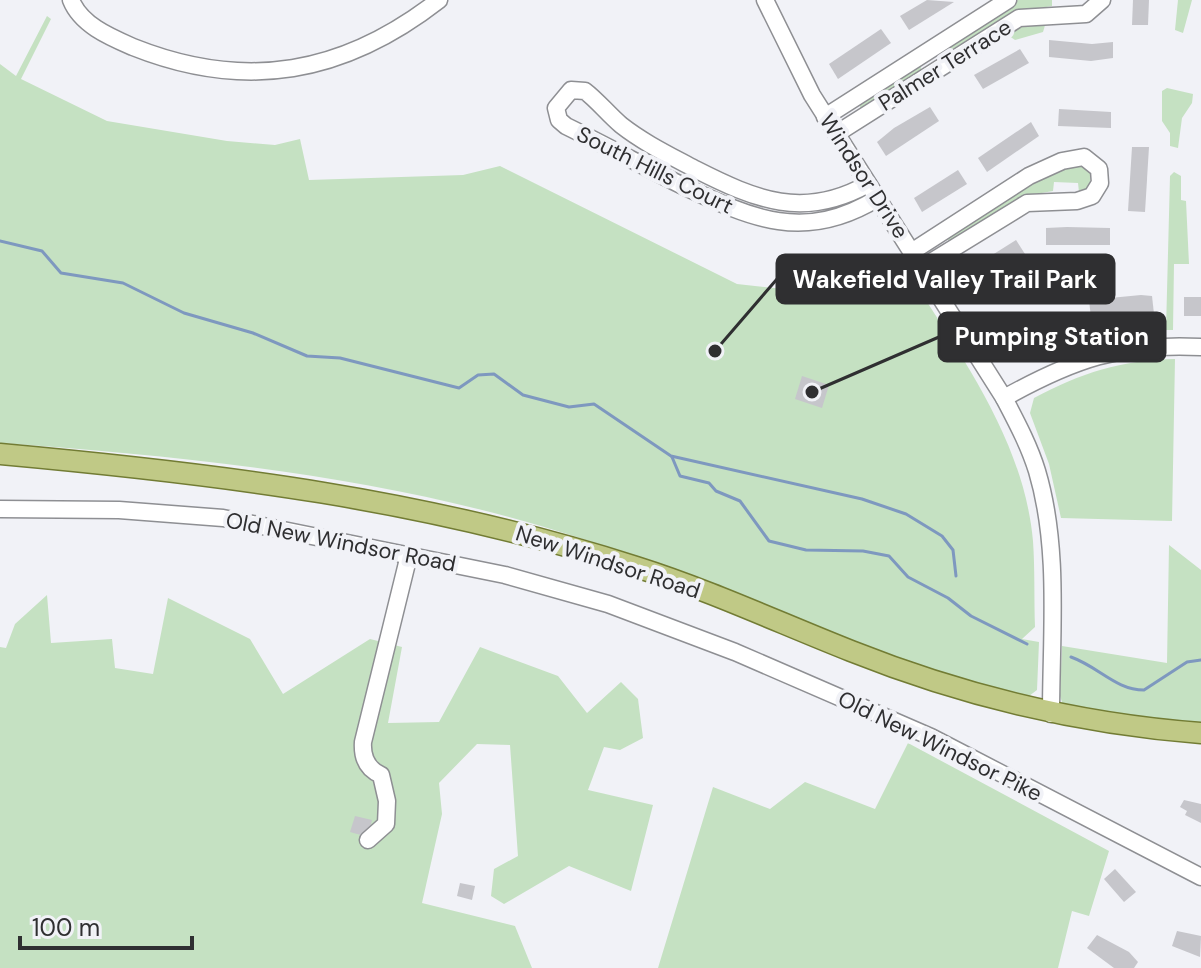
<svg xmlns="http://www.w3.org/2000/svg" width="1201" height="968" font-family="'DM Sans',sans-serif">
  <rect width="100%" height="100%" fill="#f1f2f7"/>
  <g fill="#c5e1c2">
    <path d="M1018,0H1052V6L1017,12L942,55V48Z"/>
    <path d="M1178,0H1192L1183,33L1175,30Z"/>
    <path d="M47,16L51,19L21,79L107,121L227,141L275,145L300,139L309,180L463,175L500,166L737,284L812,292L911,277C963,359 1024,442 1033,541C1035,570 1034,599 1035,627L1022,639L1039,642L1037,690L1025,699C987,687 947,678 909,665C797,625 690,574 577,537C390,477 195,457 0,443V64L16,76Z"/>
    <path d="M1046,22L1043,32L1015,40L1005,33L1030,23Z"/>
    <path d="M921,64V71L862,110L858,103Z"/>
    <path d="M1167,88L1193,94L1192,103L1182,118L1178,148L1170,146V133L1162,121V91Z"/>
    <path d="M1081,164L1091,170L1090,188L1079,192L1078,183L1054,182L1053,191L1025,196L950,243L946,236L1050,172Z"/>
    <path d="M1174,172L1181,176V200L1186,201L1189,264H1174L1173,330H1166L1170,176Z"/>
    <path d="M1175,359L1172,521L1061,518L1049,464L1030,413L1034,398C1081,373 1121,360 1175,359Z"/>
    <path d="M1169,545L1201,570V723L1139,718L1063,705L1060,696L1062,646L1167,663Z"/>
    <path d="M47,595L51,643L112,639L115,668L153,674L168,598L250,639L283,694L370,639L402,647L388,723L439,722L480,647L558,676L587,713L621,682L638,699L643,738L620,750L604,747L588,790L653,805L631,891L569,866L504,904L491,896L494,869L518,856L510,745L477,744L439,783L442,814L422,903L515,926L532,968H0V647L6,648L15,624Z"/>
    <path d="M908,743L1109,851L1089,916L1072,911L1058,968H658L713,787L770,809L805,782L875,809Z"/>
  </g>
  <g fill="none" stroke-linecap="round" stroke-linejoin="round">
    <g stroke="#7e98bf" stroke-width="3">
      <path d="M0,241L42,251L61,273L123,283L184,313L253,333L307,356L340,358L459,388L478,375L494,374L523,395L569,407L594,404L671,456L862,499L906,514L942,536L953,550L956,576"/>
      <path d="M672,457L680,476L709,483L716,491L740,501L769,541L806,550L863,551L889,556L908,577L948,598L971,616L1027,644"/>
      <path d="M1071,657C1099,667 1116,690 1144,690L1187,662L1201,660"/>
    </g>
  </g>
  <g fill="#c6c6cb">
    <path d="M927,0L954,2L909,30L900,16Z"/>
    <path d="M1133,0H1149L1148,25H1132Z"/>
    <path d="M881,29L891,43L838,79L829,64Z"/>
    <path d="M1049,40L1092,44L1113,42V58L1091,61L1049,57Z"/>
    <path d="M1020,49L1029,63L983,89L974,75Z"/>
    <path d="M930,107L939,121L886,156L877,142L894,128Z"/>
    <path d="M1059,109L1111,112V128L1058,126Z"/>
    <path d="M1031,122L1039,136L987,172L978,158Z"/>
    <path d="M1132,147H1149L1145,212L1128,211Z"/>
    <path d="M958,170L967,184L922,212L914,198Z"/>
    <path d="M1067,227L1110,228V245H1046V228Z"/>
    <path d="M1016,240L1025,254L991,279L971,288L962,274Z"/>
    <path d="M1141,295L1152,296L1154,314L1091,318L1089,300Z"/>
    <rect x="1184" y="297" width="17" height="19"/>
    <path d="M1063,312L1071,328L1013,355L1005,339Z"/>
    <path d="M802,376L829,385L822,408L795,399Z"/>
    <path d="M1184,800L1201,804V823L1185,815L1187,811L1180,807Z"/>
    <path d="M355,816L372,820L368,837L350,832Z"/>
    <path d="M1115,869L1136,892L1124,902L1104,879Z"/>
    <path d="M460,883L475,886L472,900L457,896Z"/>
    <path d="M1177,931L1201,936L1200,957L1172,946Z"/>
    <path d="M1097,935L1129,952L1138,962L1134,968H1114L1087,948Z"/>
  </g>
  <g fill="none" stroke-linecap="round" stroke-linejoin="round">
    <defs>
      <g id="minor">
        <path d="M71,0C81,25 110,37 133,47C246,92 344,74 439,0"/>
        <path d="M765,0L812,95L1004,398C1016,421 1029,445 1037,471C1060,548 1051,634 1051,714"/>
        <path d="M825,117L1008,0"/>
        <path d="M836,134L1019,18L1086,14L1102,0"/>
        <path d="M868,184C804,220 756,200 695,169C669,155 644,143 621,125C608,114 598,101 585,91L571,90L556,108L559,120L566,126C605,145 643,166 681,185C752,219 805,243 878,198"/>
        <path d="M913,251L1029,176L1062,161L1084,157L1099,169L1100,183L1092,196L1077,201L1027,203L923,267"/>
        <path d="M1004,398C1074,359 1120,343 1201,347"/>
        <path d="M0,509L119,510L223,518L505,575L608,604L735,652L931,737L1201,877"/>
        <path d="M368,840L386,824L387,801L381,775C367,769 362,757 363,742L409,555"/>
      </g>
      <path id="major" d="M0,454C220,474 425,499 636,567C709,590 780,623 851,651C964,696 1080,724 1201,733"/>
    </defs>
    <use href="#minor" stroke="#8e8f93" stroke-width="19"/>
    <use href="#major" stroke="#727c34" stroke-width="23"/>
    <use href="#minor" stroke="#fff" stroke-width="16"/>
    <use href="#major" stroke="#c0c986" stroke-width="20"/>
  </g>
  <g text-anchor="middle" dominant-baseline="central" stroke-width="8" stroke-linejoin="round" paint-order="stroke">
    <g font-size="22" fill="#2f2f31" stroke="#f1f2f7">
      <text transform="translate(945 65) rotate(-32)">Palmer Terrace</text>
      <text transform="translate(655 170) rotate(26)">South Hills Court</text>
      <text transform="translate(864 176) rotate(57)">Windsor Drive</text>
      <text transform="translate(341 542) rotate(11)">Old New Windsor Road</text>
      <text transform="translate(608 562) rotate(18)">New Windsor Road</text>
      <text transform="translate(940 746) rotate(26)">Old New Windsor Pike</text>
    </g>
  </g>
  <path fill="none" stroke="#2f2f31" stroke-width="3" d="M715 351L777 279M812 392L939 337"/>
  <g fill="#2f2f31" stroke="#f1f2f7" stroke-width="3">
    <circle cx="715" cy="351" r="8"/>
    <circle cx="812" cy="392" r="8"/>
  </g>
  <g fill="#2f2f31" stroke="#2f2f31" stroke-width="3">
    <rect x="777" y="255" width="337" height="48" rx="8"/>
    <rect x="939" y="313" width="226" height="48" rx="8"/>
  </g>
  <g font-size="24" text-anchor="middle" font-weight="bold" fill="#fff">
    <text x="945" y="288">Wakefield Valley Trail Park</text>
    <text x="1052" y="345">Pumping Station</text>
  </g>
  <path d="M20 936v12h172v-12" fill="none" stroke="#2f2f31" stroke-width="4"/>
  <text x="32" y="936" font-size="24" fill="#2f2f31" stroke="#f1f2f7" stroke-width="6" paint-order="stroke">100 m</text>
</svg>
